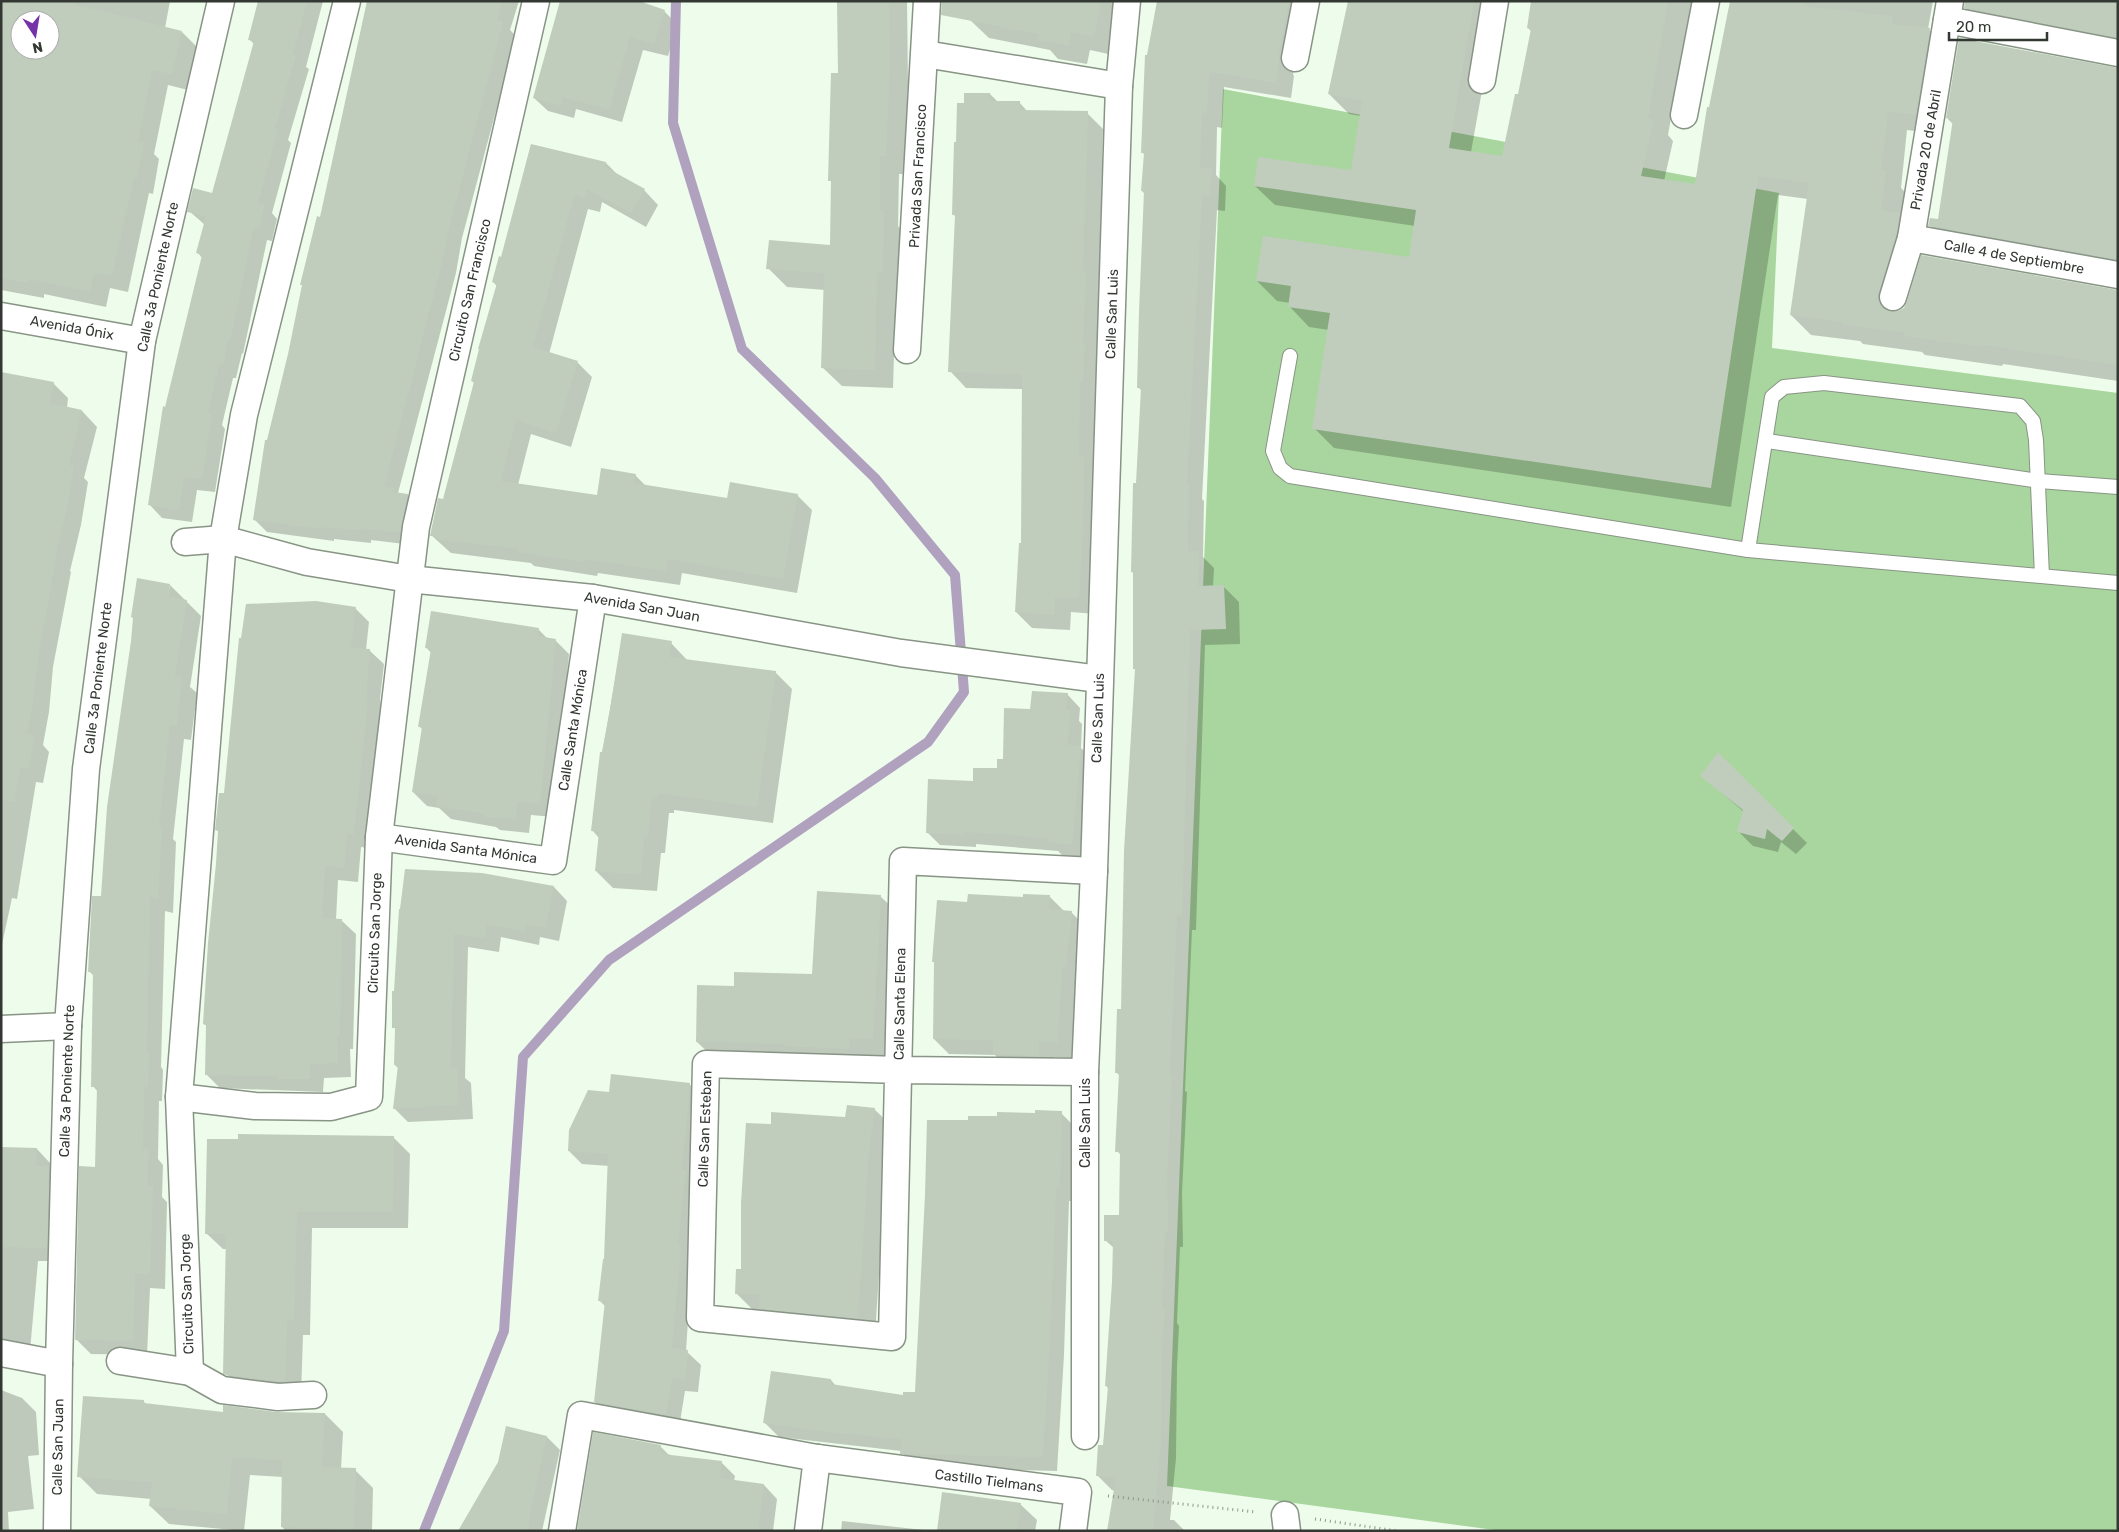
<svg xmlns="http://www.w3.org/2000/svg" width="2119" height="1532" font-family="Rubik,sans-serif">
  <rect width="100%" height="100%" fill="#eefceb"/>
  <path fill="#a9d69e" d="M1223,89L1779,193L1772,348L2118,393V1531H1502L1167,1486Z"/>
  <g fill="#0003" fill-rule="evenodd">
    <path d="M4,1H170L165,28L182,32L198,48L188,90L168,85L154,154L159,159L153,194L149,193L128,292L110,288L106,307L44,294V298L1,290V5ZM20,20H50V50H20Z"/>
    <path d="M259,1H323L306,67L309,69L288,140L291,143L272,213L277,219L272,241L267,240L243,354L242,353L236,378H233L222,425L225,429L215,492L197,490L192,522L162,518L149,504L166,408L202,258L198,253L205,225L189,211L213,194L254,44L250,40Z"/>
    <path d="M369,1H519L510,30L516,36L462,238L456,273L398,493L408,495L420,508L413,545L371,540V543L334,539V541L267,532L254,519L268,441L321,218Z"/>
    <path d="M838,1H907L908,83L904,174H899L898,226L902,231L901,291H896L893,388L842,386L823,368L825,290L787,287L768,268L831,246L833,183L830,180L839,74Z"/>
    <path d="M973,1H1120L1113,55L1090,50L1087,64L1058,59L1050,50L989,38L970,20Z"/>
    <path d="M1158,1H1308L1293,74L1294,76L1291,98L1224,87L1222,128L1217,127L1216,175L1226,186L1225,211L1217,210L1202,499L1204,501L1203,557L1214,568L1213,587L1223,586L1239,602L1240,644L1205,645L1196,930H1192L1185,1091L1187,1092L1182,1193L1183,1247H1180L1177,1323L1179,1326L1177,1367L1176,1458L1170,1520H1174L1185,1531H1109L1115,1491L1112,1490L1097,1475L1104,1447L1109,1389L1106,1386L1113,1282L1114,1248L1105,1240L1120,1217L1122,1156L1117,1151L1120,1076L1116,1072L1122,1011L1136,671L1134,668V574L1132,572L1142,391L1139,388L1145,194L1142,191L1145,155L1142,152L1148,56Z"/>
    <path d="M1349,1H1498L1471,152L1503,157L1519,96L1532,32L1528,28L1535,1H1692L1668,135L1673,141L1664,181L1696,186L1710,108L1751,1H1933L1928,29L1950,49L1936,134L1907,130L1901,188L1906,193L1916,255L1898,312L2118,291V381L2003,364L2002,366L1925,355L1922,352L1863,344L1860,341L1811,335L1791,315L1808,199L1778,195L1731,507L1334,448L1314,428L1329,330L1309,327L1290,307V303L1277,301L1257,281L1410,258L1415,226L1275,205L1255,186L1352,172L1361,116L1349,114L1329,94Z"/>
    <path d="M2118,1V53L1985,27L1965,8Z"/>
    <path d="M664,11L677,24L668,56L643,50L622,122L576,109L574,118L548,111L534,98Z"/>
    <path d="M2118,69V275L1949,245L1930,225L1939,220L1953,124L1947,118Z"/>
    <path d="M990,94L998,102H1019L1028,112L1087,113L1103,129L1099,286L1102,288L1098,398H1096L1095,614L1071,612L1070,630L1032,628L1016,612L1022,544L1023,389L966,388L950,371L956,217L953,214L958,143L965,105Z"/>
    <path d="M531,145L606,163L618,175L644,190L658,205L646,227L602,202L600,212L588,209L549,354L578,363L592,377L571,447L531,434L518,485L598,496L635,475L646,486L728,499L797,495L812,510L797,593L682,573L680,585L598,573L597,576L534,566L531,563L451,553L431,535L444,500L474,383L472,381L497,286L493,282L502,258Z"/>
    <path d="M1,373L53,383L68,398L67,408L82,411L97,427L84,478L88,482L81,525L70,571L71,572L53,667L49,712L43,745L49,752L43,783L36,782L17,899L12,898L1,949Z"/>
    <path d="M170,585L201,616L190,687L197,693L191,740L184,739L173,839L176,842L173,913L165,911L161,1067L163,1070L162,1101H159L158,1159L163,1165L162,1197L167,1202L165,1289L150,1288L147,1355L91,1354L76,1339L96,1168L98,1092L93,1086L94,976L89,971L102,897Z"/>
    <path d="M355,608L369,622L366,650L370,651L384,664L380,699L382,715L367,848L361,847L358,882L338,880L336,920L342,921L356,934L353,1049H350L351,1077L324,1078L323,1092L220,1088L206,1074L207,1026L204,1024L219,832L217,830L225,795Z"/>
    <path d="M539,630L548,639L555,640L569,654L553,817L531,815L529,833L500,830L496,827L451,819L439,808L427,806L413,792L423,730L419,726L431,653L426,647Z"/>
    <path d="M623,635L671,643L688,661L775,672L792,689L773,823L674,810V813H669L665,853H661L657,891L613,888L596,871L599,838L593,831L598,776Z"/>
    <path d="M1067,694L1080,708L1079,721L1082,724L1081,748L1094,761L1085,857L1062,855L1058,851L976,844V847L940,845L927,832L974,782L998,769L1031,710Z"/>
    <path d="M1731,767L1807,843L1796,854L1781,842L1778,852L1753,846L1739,832L1744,812L1701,775Z"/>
    <path d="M554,887L567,901L559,941L540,937L539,945L501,937L499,952L468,947L465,1078L471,1083L473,1119L408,1122L395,1109L399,1069L395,1065L396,1029L394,1027L400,910Z"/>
    <path d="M880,896L899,914L892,1057L716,1060L697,1042L735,987L813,975Z"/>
    <path d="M1049,896L1065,912H1071L1087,928L1073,1058L1054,1057V1071L1009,1069L995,1055L949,1054L934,1039L969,904Z"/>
    <path d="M689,1084L703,1097L686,1351L701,1365L698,1392L685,1391L679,1428L609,1415L595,1402L606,1307L599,1300L605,1260L609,1166L582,1164L569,1151L610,1094Z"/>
    <path d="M874,1109L892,1126L886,1168L875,1335L778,1326L763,1311H754L736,1293L743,1271L772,1125L847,1118Z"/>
    <path d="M1061,1113L1075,1127L1074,1201H1069L1064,1355L1057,1471L918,1468L915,1467L901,1451L779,1437L765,1423L831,1380L836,1386L904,1396L916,1394L969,1122Z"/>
    <path d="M394,1138L410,1154L408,1228H312L310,1335H303L301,1397L241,1389L225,1373L227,1249H223L206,1233Z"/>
    <path d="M1,1149H37L50,1163V1169L63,1181L60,1261H38L30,1351L1,1347Z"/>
    <path d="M1,1390L22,1398L36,1412L39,1455L28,1456L34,1509L8,1512L9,1531H1Z"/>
    <path d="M144,1402L147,1405L224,1413L325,1414L343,1432L341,1469L355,1470L373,1488L372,1531H286L282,1527L283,1477L250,1475L244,1531L169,1524L150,1506L151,1499L97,1494L79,1476Z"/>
    <path d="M547,1437L560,1450L542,1531H459L499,1462Z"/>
    <path d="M660,1446L670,1456L722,1463L735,1476L734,1481L764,1485L777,1499L773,1531H578Z"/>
    <path d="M1020,1504L1037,1520L1035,1531H938Z"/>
    <path d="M842,1521L933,1531H841Z"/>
  </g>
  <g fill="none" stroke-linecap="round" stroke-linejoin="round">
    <path stroke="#b0a2bf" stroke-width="10" d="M424,1531L504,1331L523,1057L609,960L928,742L964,692L955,575L875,478L742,349L673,123L676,1"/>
  </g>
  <g fill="#c0cdbd" fill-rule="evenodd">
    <path d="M1,1H74L73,4L182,31L172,74L152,70L138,141L144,142L137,179L134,178L112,276L94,273L90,292L29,279L28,283L1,278ZM20,20H50V50H20Z"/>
    <path d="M258,1H307L293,54L296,55L275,128L278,129L258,203L265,204L259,228L254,227L230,341L228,340L223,365H219L208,413L212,414L202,479L184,477L179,510L148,505L163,406L165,407L202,255L196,253L206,216L187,212L193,188L212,193L254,41L248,40Z"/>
    <path d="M367,1H502L497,20L503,22L450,225L442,259H443L384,487L394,488V492L408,494L400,533L359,528L358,530L322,527L321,529L253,520L265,440H267L288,354L302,285H300L317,216L320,217Z"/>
    <path d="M560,1H639L665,10L654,44L630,37L609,110L563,97L561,106L533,98Z"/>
    <path d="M837,1H889L890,63L886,156H880V210L884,211L883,273L877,272L875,370L821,368L824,273L766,269L769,240L830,245L831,181H828L831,73H838Z"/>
    <path d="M942,1H1101L1094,37L1071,32L1069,46L1038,40L1039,34L941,15Z"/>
    <path d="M1157,1H1289L1278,59L1279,60L1276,83L1209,72L1207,113H1202L1200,168L1212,169L1210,196L1202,195L1187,484H1189L1188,551H1199L1198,586L1224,585L1226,629L1190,630L1182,915H1177L1170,1076H1172L1167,1177L1168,1232H1165L1162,1309H1165L1162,1351L1161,1442L1153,1531H1107L1116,1477L1096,1476L1098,1445H1103L1108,1386H1105L1112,1282L1113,1241H1104V1215H1119L1120,1152H1115L1119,1073H1115L1117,1009H1121L1124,851L1135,669H1133V572H1131L1133,483H1136L1141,388H1137L1139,311L1144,191H1141L1144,153H1141L1145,55H1147Z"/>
    <path d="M1348,1H1474L1449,148L1502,156L1515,94H1518L1531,29L1527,28L1531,1H1668L1648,118L1654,120L1641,176L1695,184L1707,107H1709L1730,1H1804L1803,6L1893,16L1892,24L1930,28L1916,115L1888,111L1881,171H1886L1881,210L1900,213L1896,235L1879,293L1878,300L1882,307L1888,311L1896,312L1904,308L1907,301L1921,255L2118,290V365L1983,345V347L1904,336V333L1842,324V322L1790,315L1809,183L1758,176L1711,488L1312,429L1330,313L1288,307L1291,286L1256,281L1263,236L1409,257L1416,210L1254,186L1258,157L1351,170L1362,101L1328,94Z"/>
    <path d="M1965,1H2118V38L1964,8Z"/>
    <path d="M1959,38L2118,68V260L1928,226L1930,218L1938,219L1953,119L1946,118Z"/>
    <path d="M964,93H990V101H1020V110L1088,111L1083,271H1086L1083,343H1085L1083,382H1080L1079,457H1084L1083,532L1079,598L1055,597L1054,615L1015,612L1019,543H1021L1022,374L948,372L955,215H952L954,142H956L957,103H964Z"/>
    <path d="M531,144L606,162L605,167L645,189L631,213L587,189L585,198L574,195L533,347L578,361L556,433L516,420L501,481L597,495L601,468L636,474L634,483L727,498L730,482L798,494L783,579L668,559L666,571L583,559V562L518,552L519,549L435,539V536H430L438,498L443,499L474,382L471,381L479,349H478L497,283L492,282L499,256L501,257Z"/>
    <path d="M1,372L54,382L50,403L82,410L69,465L74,466L67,509L55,556H57L39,652L34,696L27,734L35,736L28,769L21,767L14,802L1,800Z"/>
    <path d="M137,578L170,584L168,597L187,600L175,676L182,677L177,726L170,725L159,826H162L158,899L150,897L147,1053H149L148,1087H144L143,1148L149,1149L147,1186H153L150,1274H135L133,1341L75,1340L79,1166L95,1167L97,1087H91L93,972H88L92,896H101L107,807L131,641L133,618L131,617Z"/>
    <path d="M316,601L356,607L351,648L370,649L367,684V700H368L354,834H347L344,868L325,866L322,918L342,919L340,1036H337L338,1063L310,1064V1079H278V1076L205,1075L206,1025L203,1024L208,943L216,864L218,831L215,830L219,793H224L239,638H241L246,604Z"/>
    <path d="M431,611L539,628L538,636L556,639L540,804L517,802L516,819L484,817L485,814L436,806L438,796L412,792L422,727H418L431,649L425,648Z"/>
    <path d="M622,633L672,641L669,657L776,671L757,807L658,793L657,797L652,796L648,837H644L641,875L595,871L599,832L591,831L600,752H602L609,716Z"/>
    <path d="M1032,691L1068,693L1066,710H1070L1068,745L1081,746L1072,845L1048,842V838L964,832V835L926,833L928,779L973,781V768H997V759H1003L1004,708L1030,709Z"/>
    <path d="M1718,752L1794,828L1782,841L1767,829L1765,839L1737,832L1743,810L1700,776Z"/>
    <path d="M405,869L482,873L554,886L546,928L527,924L525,932L487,924L485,938L454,934L451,1068H457L459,1105L393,1109L398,1065H394L395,1028H392V991H394L399,909H400Z"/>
    <path d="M817,891L881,895L873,1039L850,1038L849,1049L784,1046V1044L696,1042L697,985L734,986V972L812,974Z"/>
    <path d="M968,894L1023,897V894L1050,895L1049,909L1072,911L1066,967H1062L1058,1043L1039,1042V1056L993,1054V1040L933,1039L934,962H932L937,900L967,902Z"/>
    <path d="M611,1074L690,1083L682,1170H686L678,1244H681L672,1348L688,1350L685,1380L672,1378L666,1415L594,1402L605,1301H598L603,1259H604L608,1154L568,1151L569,1130L588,1090L609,1092Z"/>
    <path d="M847,1105L875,1108L869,1150L858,1319L759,1309L760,1294H735L736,1269H741V1203L746,1123L771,1124V1112L845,1117Z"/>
    <path d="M1035,1110L1062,1111L1060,1188H1056L1050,1340L1043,1457L904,1454H900L901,1439L818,1431L763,1423L771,1371L831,1379V1384L903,1395V1392H915L925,1195L927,1120H968V1116H997V1112L1035,1113Z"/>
    <path d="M238,1134L394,1136L393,1212H297L294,1320H287L285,1382L227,1375L223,1374L226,1234H205L207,1139H238Z"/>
    <path d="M1,1147L37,1148L36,1166H49L47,1248L1,1247Z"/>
    <path d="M83,1396L144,1400V1403L223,1412V1405L276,1412L325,1413L322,1467L356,1468L354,1529L281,1527L282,1460L232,1458L227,1514L149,1506L152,1482L77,1477Z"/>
    <path d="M506,1426L547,1436L530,1513L528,1531H458L498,1462Z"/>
    <path d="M593,1432L661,1445L660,1452L671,1455L722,1461L720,1478L764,1484L758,1531H577Z"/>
    <path d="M942,1492L1021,1503L1017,1531H937Z"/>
  </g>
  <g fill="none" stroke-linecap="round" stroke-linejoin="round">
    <defs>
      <g id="service">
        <path d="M1290,356L1273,451L1280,468L1290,476L1748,550L2118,583"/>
        <path d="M1767,441L2039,481L2118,487"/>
        <path d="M1748,550L1772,397L1784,387L1824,383L2020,406L2033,421L2036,440L2042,576"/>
      </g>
      <g id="minor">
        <path d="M1947,20L2118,53"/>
        <path d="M925,54L1119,86"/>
        <path d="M1295,58L1306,1"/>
        <path d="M1482,80L1495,1"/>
        <path d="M1684,115L1706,1"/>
        <path d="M1911,238L2118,275"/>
        <path d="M1893,297L1911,238L1950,1"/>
        <path d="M1,316L142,341"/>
        <path d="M907,350L927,1"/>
        <path d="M185,542L223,539L307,562L409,579L593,598L901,653L1099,679"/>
        <path d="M379,837L553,861L593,598"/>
        <path d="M1,1029L68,1026"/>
        <path d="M1085,1072L899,1070L706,1064L700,1318L892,1337L903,861L1094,871"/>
        <path d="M179,1097L255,1106L331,1107L369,1097L379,837L416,527L536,1"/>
        <path d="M1,1353L59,1364"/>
        <path d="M120,1361L190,1372L222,1390L278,1397L313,1395"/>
        <path d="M190,1372L179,1097L223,539L244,415L347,1"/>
        <path d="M1085,1436V1072L1094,871L1119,86L1127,1"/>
        <path d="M1285,1515L1287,1531"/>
        <path d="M57,1531L59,1364L68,1026L86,769L142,341L221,1"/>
        <path d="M562,1531L581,1415L817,1458L1078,1492L1073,1531"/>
        <path d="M808,1531L817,1458"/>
      </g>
    </defs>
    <use href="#service" stroke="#889485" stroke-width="16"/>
    <use href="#minor" stroke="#889485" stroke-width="29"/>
    <g stroke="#8e988c" stroke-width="3" stroke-dasharray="1 4" stroke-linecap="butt">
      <path d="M1108,1496L1256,1512"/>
      <path d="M1315,1519L1398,1531"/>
    </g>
    <use href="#service" stroke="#fff" stroke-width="14"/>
    <use href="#minor" stroke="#fff" stroke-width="26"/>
  </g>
  <g text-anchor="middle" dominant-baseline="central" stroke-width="4" stroke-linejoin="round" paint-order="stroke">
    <g font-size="14" fill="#333832" stroke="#fff">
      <text transform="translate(1926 150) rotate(-80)">Privada 20 de Abril</text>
      <text transform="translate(918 176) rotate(-87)">Privada San Francisco</text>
      <text transform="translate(2014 257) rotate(10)">Calle 4 de Septiembre</text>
      <text transform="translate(158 277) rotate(-78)">Calle 3a Poniente Norte</text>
      <text transform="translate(470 290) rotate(-77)">Circuito San Francisco</text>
      <text transform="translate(1112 314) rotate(-88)">Calle San Luis</text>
      <text transform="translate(72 328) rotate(10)">Avenida Ónix</text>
      <text transform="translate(642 607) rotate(10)">Avenida San Juan</text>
      <text transform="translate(98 678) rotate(-83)">Calle 3a Poniente Norte</text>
      <text transform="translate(1098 718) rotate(-88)">Calle San Luis</text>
      <text transform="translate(573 730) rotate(-81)">Calle Santa Mónica</text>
      <text transform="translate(466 849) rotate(8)">Avenida Santa Mónica</text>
      <text transform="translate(375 933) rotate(-88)">Circuito San Jorge</text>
      <text transform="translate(900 1004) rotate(-89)">Calle Santa Elena</text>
      <text transform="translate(67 1081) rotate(-88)">Calle 3a Poniente Norte</text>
      <text transform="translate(1085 1123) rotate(-90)">Calle San Luis</text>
      <text transform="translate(705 1129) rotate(-88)">Calle San Esteban</text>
      <text transform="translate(187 1294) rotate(-92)">Circuito San Jorge</text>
      <text transform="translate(58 1447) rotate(-89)">Calle San Juan</text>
      <text transform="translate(989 1481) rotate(7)">Castillo Tielmans</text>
    </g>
  </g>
  <rect width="2119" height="1532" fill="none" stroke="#333832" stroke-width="5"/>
  <g transform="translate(35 35) rotate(168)"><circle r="24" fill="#ffffff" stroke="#adafad"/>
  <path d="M0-4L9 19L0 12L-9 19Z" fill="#7633a7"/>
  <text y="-8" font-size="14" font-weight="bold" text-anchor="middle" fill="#333832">N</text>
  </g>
  <path d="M1949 32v8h98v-8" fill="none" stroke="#333832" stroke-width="2.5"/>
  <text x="1956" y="32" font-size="15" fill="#333832" stroke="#ffffff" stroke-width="4" paint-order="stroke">20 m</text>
</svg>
